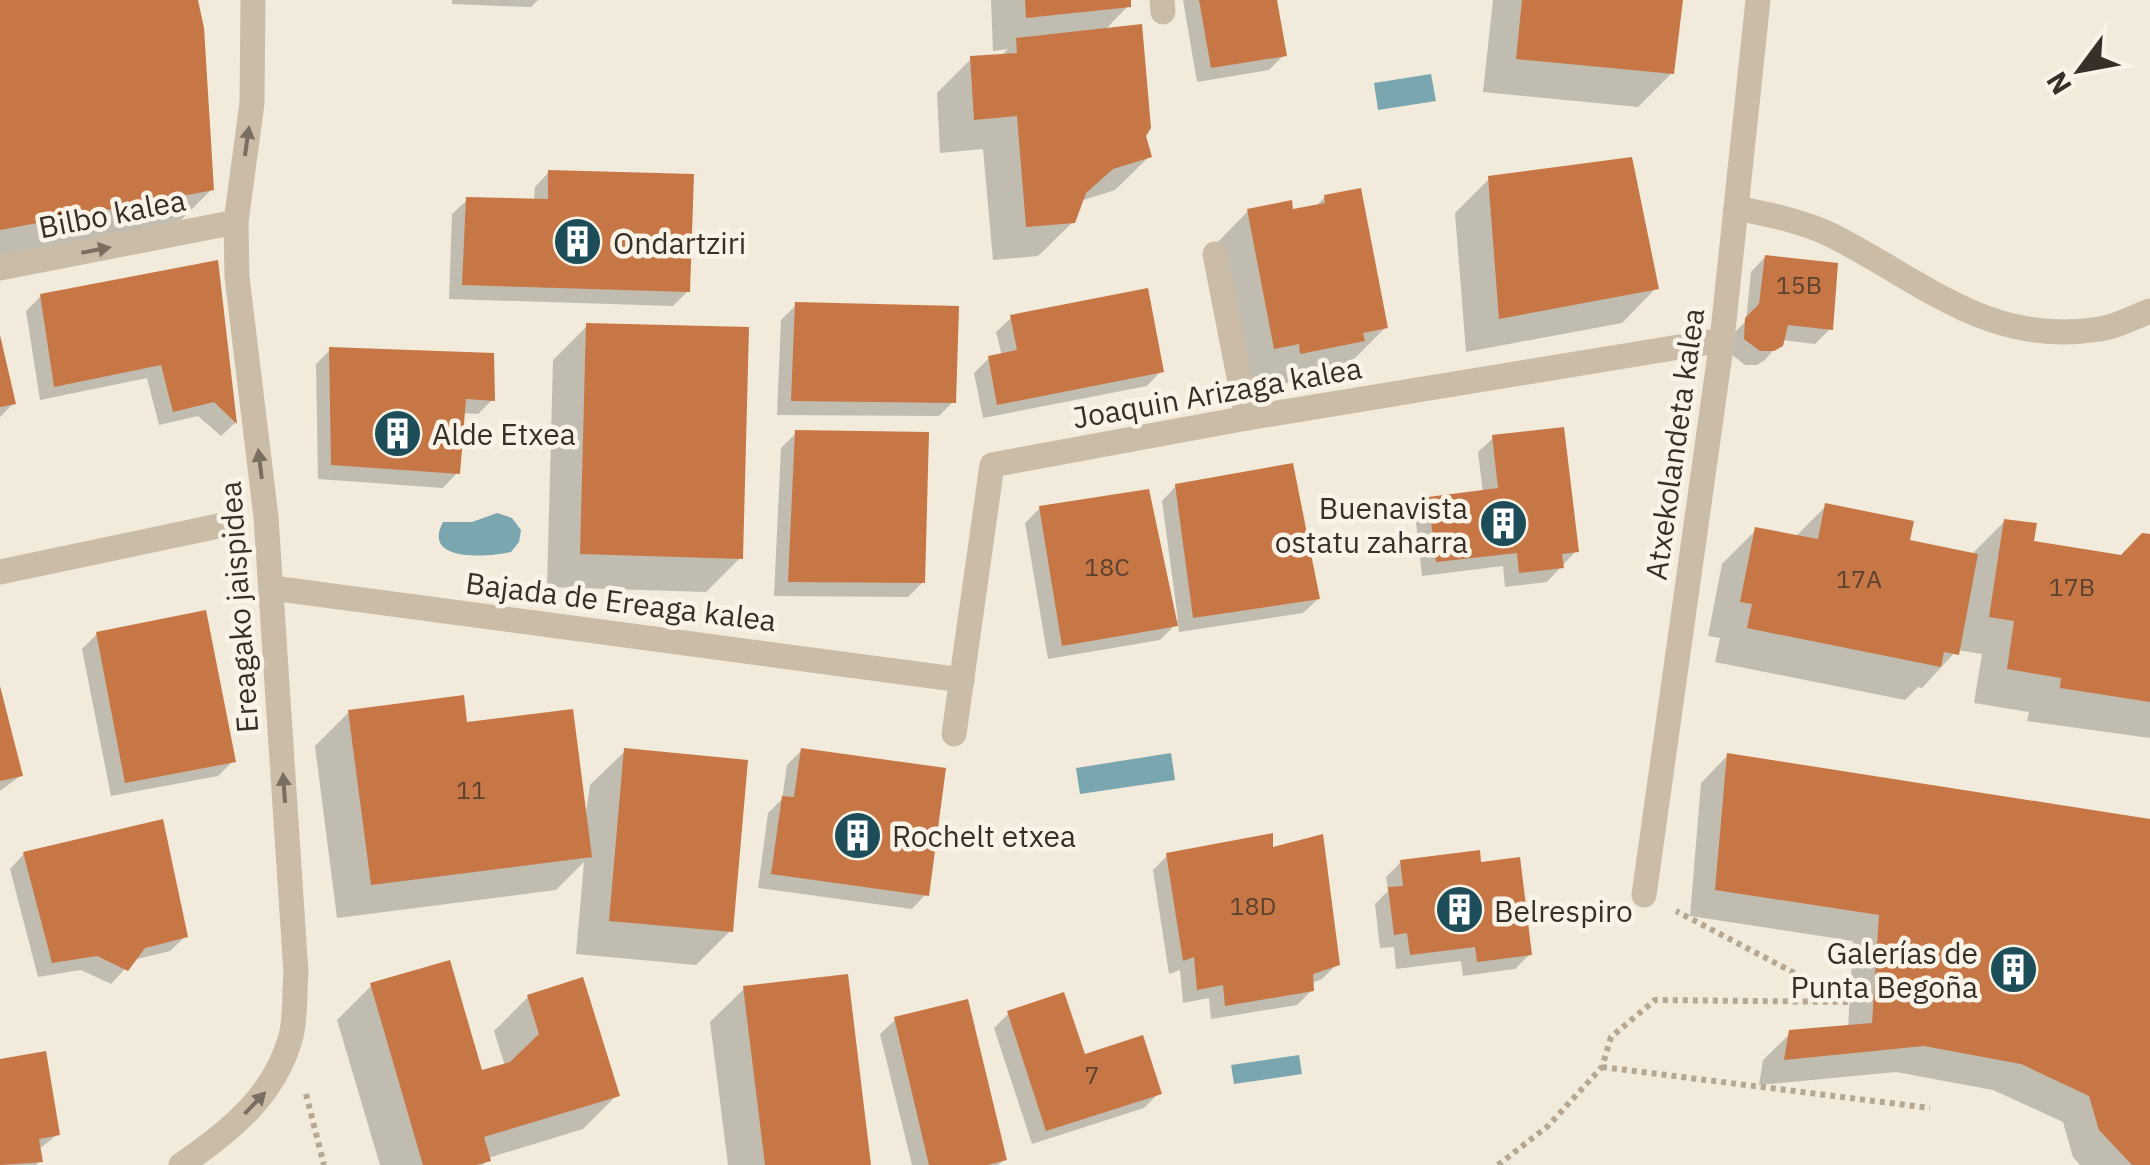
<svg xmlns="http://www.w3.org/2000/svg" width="2150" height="1165" font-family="'IBM Plex Sans',sans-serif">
  <rect width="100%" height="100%" fill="#f2ebdc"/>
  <g fill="#7aa6b0">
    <path d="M1431,74L1436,101L1378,110L1374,83Z"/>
    <path d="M497,513L512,518L521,530L519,542L511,552C489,557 421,563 443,522H472Z"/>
    <path d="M1171,753L1175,780L1080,794L1076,768Z"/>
    <path d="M1299,1055L1302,1074L1234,1084L1231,1065Z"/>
  </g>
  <g fill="#0003">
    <path d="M195,0L212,189L177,224L0,257V1Z"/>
    <path d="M452,0H538L531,7L452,4Z"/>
    <path d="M991,0H1128V6L1104,31L1150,156L1115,190L1080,201L1073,222L1038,256L993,260L983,149L940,153L937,93L971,59L1000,57L1008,49L993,51Z"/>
    <path d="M1183,0H1275L1284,55L1269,70L1197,82Z"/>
    <path d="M1493,0H1680L1672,73L1638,107L1483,92Z"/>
    <path d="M549,172L688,291L673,306L449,299L452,214L467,200L534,201L535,187Z"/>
    <path d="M1489,179L1656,288L1622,323L1466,352L1455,213Z"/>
    <path d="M1325,197L1386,327L1352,361L1339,364L1328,375L1267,387L1265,376L1240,381L1214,246L1248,211L1291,212L1315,207Z"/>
    <path d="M1765,257L1830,329L1815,344L1782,340L1765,360L1757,365H1745L1731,354V336L1746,321L1751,272Z"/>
    <path d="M216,263L235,423L221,436L198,416L159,425L147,378L40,400L26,311L41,296Z"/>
    <path d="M796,305L954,401L939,416L777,415L781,320Z"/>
    <path d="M1011,318L1161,371L1147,386L983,418L974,373L989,358L1002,356L996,332Z"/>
    <path d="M587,326L740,558L706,592L547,587L553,360Z"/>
    <path d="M0,339L14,403L0,417Z"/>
    <path d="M330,350L492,400L478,414L462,413L457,473L443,488L318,479L316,364Z"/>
    <path d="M796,433L923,582L908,597L774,596L781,448Z"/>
    <path d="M1493,438L1576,551L1547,582L1505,587L1503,566L1422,576L1415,514L1429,499L1483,493L1478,452Z"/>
    <path d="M1176,486L1318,599L1303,613L1179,632L1178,622L1160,640L1048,659L1025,523L1040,508L1174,621L1178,620L1162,501Z"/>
    <path d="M1826,506L1907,542L1971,555L2005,521L2031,543L2121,557L2150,537V738L2027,721L2029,712L1974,703L1982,654L1957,650L1922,688L1918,687L1905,700L1715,662L1720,638L1708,636L1722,564L1756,530L1795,537Z"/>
    <path d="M97,634L233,761L218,776L111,796L82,649Z"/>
    <path d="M0,690L20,776L0,791Z"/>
    <path d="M349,712L464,725L585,819L590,785L625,751L730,931L696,965L576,954L584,862L556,890L337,918L315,746Z"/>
    <path d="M802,750L926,894L912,909L758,888L768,813L782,799L787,765Z"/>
    <path d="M1727,756L2150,822V1165H2080L2073,1157L2063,1122L1993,1090L1896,1072L1759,1085L1763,1060L1791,1033L1848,1028L1853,941L1690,916L1701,783Z"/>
    <path d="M24,854L185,937L170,951L133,960L111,984L81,970L38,977L10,869Z"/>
    <path d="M1168,855L1337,964L1322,979L1311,983L1312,990L1297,1005L1211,1019L1209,998L1183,1003L1180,970L1169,974L1153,870Z"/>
    <path d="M1401,862L1479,864L1530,954L1515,969L1463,976L1461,961L1396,969L1394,947L1380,948L1375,904L1388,891L1386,877Z"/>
    <path d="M371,986L481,1073L505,1066L494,1031L528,997L617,1095L583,1129L488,1158L483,1165H380L337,1020Z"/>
    <path d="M745,988L869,1165H728L710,1022Z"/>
    <path d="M1009,1013L1083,1057L1159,1093L1144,1108L1032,1144L994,1028Z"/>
    <path d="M895,1020L1004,1160L998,1165H912L880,1034Z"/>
    <path d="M0,1062L58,1134L38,1150L40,1161L36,1165H0Z"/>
  </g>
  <g fill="#c77745">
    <path d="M0,0H198L204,28L214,190L0,230Z"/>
    <path d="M1025,0H1131V7L1026,18Z"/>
    <path d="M1199,0H1277L1287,56L1211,68Z"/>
    <path d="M1522,0H1683L1674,74L1516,59Z"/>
    <path d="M1142,24L1151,128L1146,136L1152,157L1113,169L1086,193L1075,223L1026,227L1017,116L974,120L970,56L1017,53L1016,38Z"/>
    <path d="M1632,157L1659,289L1499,319L1488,176Z"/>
    <path d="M548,170L694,174L690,292L462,285L466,197L548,199Z"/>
    <path d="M1361,188L1388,328L1363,333L1365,341L1300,354L1299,344L1274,349L1247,209L1292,200L1293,209L1325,203L1324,195Z"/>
    <path d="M1765,255L1838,263L1833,330L1788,325L1783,346L1774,351H1760L1744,339L1745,318L1759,304Z"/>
    <path d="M218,260L237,424L214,402L173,412L161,365L54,387L40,294Z"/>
    <path d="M1148,288L1164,372L997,405L988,356L1017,350L1010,315Z"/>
    <path d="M795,302L959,306L956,403L791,401Z"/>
    <path d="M586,323L749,327L743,559L580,554Z"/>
    <path d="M0,335L16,404L0,407Z"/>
    <path d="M329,347L494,353L495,401L466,399L460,474L331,465Z"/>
    <path d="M1564,427L1579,552L1562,554L1564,568L1519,573L1517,553L1436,562L1428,497L1498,488L1492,435Z"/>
    <path d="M795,430L929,432L925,583L788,582Z"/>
    <path d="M1293,463L1320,599L1193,618L1175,484Z"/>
    <path d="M1149,489L1178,626L1062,646L1039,506Z"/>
    <path d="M1825,503L1914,521L1910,540L1978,554L1959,655L1944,652L1941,667L1747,628L1752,604L1740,602L1755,527L1818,539Z"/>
    <path d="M2004,519L2037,523L2034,541L2121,555L2142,533L2150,534V702L2060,688L2061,678L2007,669L2014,621L1989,617Z"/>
    <path d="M206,610L236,762L125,783L96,632Z"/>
    <path d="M0,686L23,776L0,781Z"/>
    <path d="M464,695L467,722L573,709L592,857L371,885L348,710Z"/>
    <path d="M624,748L748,760L733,932L609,921Z"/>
    <path d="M801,748L946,768L929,896L771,874L782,796L794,797Z"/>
    <path d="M1727,753L2150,819V1165H2132L2099,1130L2089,1096L2021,1064L1924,1046L1784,1060L1789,1030L1872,1023L1879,915L1715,890Z"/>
    <path d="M163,819L188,937L145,948L128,971L97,956L52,963L23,852Z"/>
    <path d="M1273,833V847L1323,834L1340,965L1313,974L1314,991L1225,1006L1223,985L1197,990L1194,957L1183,961L1166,853Z"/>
    <path d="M1480,850L1481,862L1520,857L1532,955L1477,962L1475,947L1410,955L1407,933L1394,935L1388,887L1403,886L1400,860Z"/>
    <path d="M450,960L482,1070L510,1062L539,1034L527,995L583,977L620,1096L484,1137L491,1161L476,1165H423L370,983Z"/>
    <path d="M848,974L871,1165H765L743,986Z"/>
    <path d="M1064,992L1085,1054L1143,1035L1162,1094L1046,1131L1007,1011Z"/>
    <path d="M968,999L1007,1160L987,1165H929L894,1017Z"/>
    <path d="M46,1051L60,1135L39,1139L43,1162L0,1165V1059Z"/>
  </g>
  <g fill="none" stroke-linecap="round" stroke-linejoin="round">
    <g stroke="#b6a792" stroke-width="6" stroke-dasharray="5 5" stroke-linecap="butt">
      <path d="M1602,1067L1930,1108"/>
      <path d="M306,1094L324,1165"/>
      <path d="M1498,1165L1548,1126L1602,1067L1611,1037L1655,1000L1850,1002L1676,911"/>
    </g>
    <g stroke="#cbbca7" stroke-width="25">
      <path d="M1162,0L1163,12"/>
      <path d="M1736,208C1767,214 1802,221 1831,235C1923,281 1988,347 2100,329C2116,327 2134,317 2150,311"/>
      <path d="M1215,254L1247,418"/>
      <path d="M0,268L236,222"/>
      <path d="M0,572L228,524"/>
      <path d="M272,588L962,680"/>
      <path d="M954,734L992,465L1247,418L1722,340"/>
      <path d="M1644,895L1722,340L1758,0"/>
      <path d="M181,1165C229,1132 275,1096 291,1036C296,1017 294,993 296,973L266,517L237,277L236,222L252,103L253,0"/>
    </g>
  </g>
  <defs><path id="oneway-solid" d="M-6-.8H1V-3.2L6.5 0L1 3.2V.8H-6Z" transform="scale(2.5)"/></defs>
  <g fill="#7a6e61">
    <use href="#oneway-solid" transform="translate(247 141) rotate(-82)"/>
    <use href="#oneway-solid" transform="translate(96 250) rotate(-11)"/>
    <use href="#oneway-solid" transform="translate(260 464) rotate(-97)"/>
    <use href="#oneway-solid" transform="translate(284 788) rotate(-94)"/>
    <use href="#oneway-solid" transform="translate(255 1103) rotate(-46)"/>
  </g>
  <defs>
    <symbol id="building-disc" viewBox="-11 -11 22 22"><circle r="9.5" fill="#1d4d59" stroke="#faf4e8"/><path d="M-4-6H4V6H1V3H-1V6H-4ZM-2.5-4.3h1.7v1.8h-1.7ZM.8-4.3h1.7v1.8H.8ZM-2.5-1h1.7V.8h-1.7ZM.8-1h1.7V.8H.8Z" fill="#fff"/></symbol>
  </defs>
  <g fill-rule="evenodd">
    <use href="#building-disc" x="550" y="214" width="55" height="55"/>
    <use href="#building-disc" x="370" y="406" width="55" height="55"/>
    <use href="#building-disc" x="1476" y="496" width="55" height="55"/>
    <use href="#building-disc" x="830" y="808" width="55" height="55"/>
    <use href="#building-disc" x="1432" y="882" width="55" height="55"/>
    <use href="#building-disc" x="1986" y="942" width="55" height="55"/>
  </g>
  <g text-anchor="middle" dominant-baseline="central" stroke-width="9" stroke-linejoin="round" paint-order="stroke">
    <g font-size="25" fill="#5b412f">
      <text x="1799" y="284">15B</text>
      <text x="1107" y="566">18C</text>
      <text x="1859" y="578">17A</text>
      <text x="2072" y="586">17B</text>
      <text x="471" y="789">11</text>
      <text x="1253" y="905">18D</text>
      <text x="1092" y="1074">7</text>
    </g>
    <g font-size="30" fill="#372f28" stroke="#faf4e8">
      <text transform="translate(112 213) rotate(-11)">Bilbo kalea</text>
      <text transform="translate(1217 392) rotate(-10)">Joaquin Arizaga kalea</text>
      <text transform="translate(1674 444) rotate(-82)">Atxekolandeta kalea</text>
      <text transform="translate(621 601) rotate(7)">Bajada de Ereaga kalea</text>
      <text transform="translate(238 607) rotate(-94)">Ereagako jaispidea</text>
    </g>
    <g font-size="30" fill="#372f28" stroke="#faf4e8" text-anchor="start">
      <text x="613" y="242">Ondartziri</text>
      <text x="432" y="433">Alde Etxea</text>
      <text x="1468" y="507" text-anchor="end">Buenavista<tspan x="1468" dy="34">ostatu zaharra</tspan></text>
      <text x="892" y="835">Rochelt etxea</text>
      <text x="1494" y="910">Belrespiro</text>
      <text x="1978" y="952" text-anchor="end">Galerías de<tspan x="1978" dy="34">Punta Begoña</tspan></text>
    </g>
  </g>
  <g transform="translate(2080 70) rotate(238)" stroke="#faf4e8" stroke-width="8" paint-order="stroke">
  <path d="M0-8L18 38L0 25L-18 38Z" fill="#372f28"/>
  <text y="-15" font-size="28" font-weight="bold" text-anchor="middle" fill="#372f28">N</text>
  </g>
</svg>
